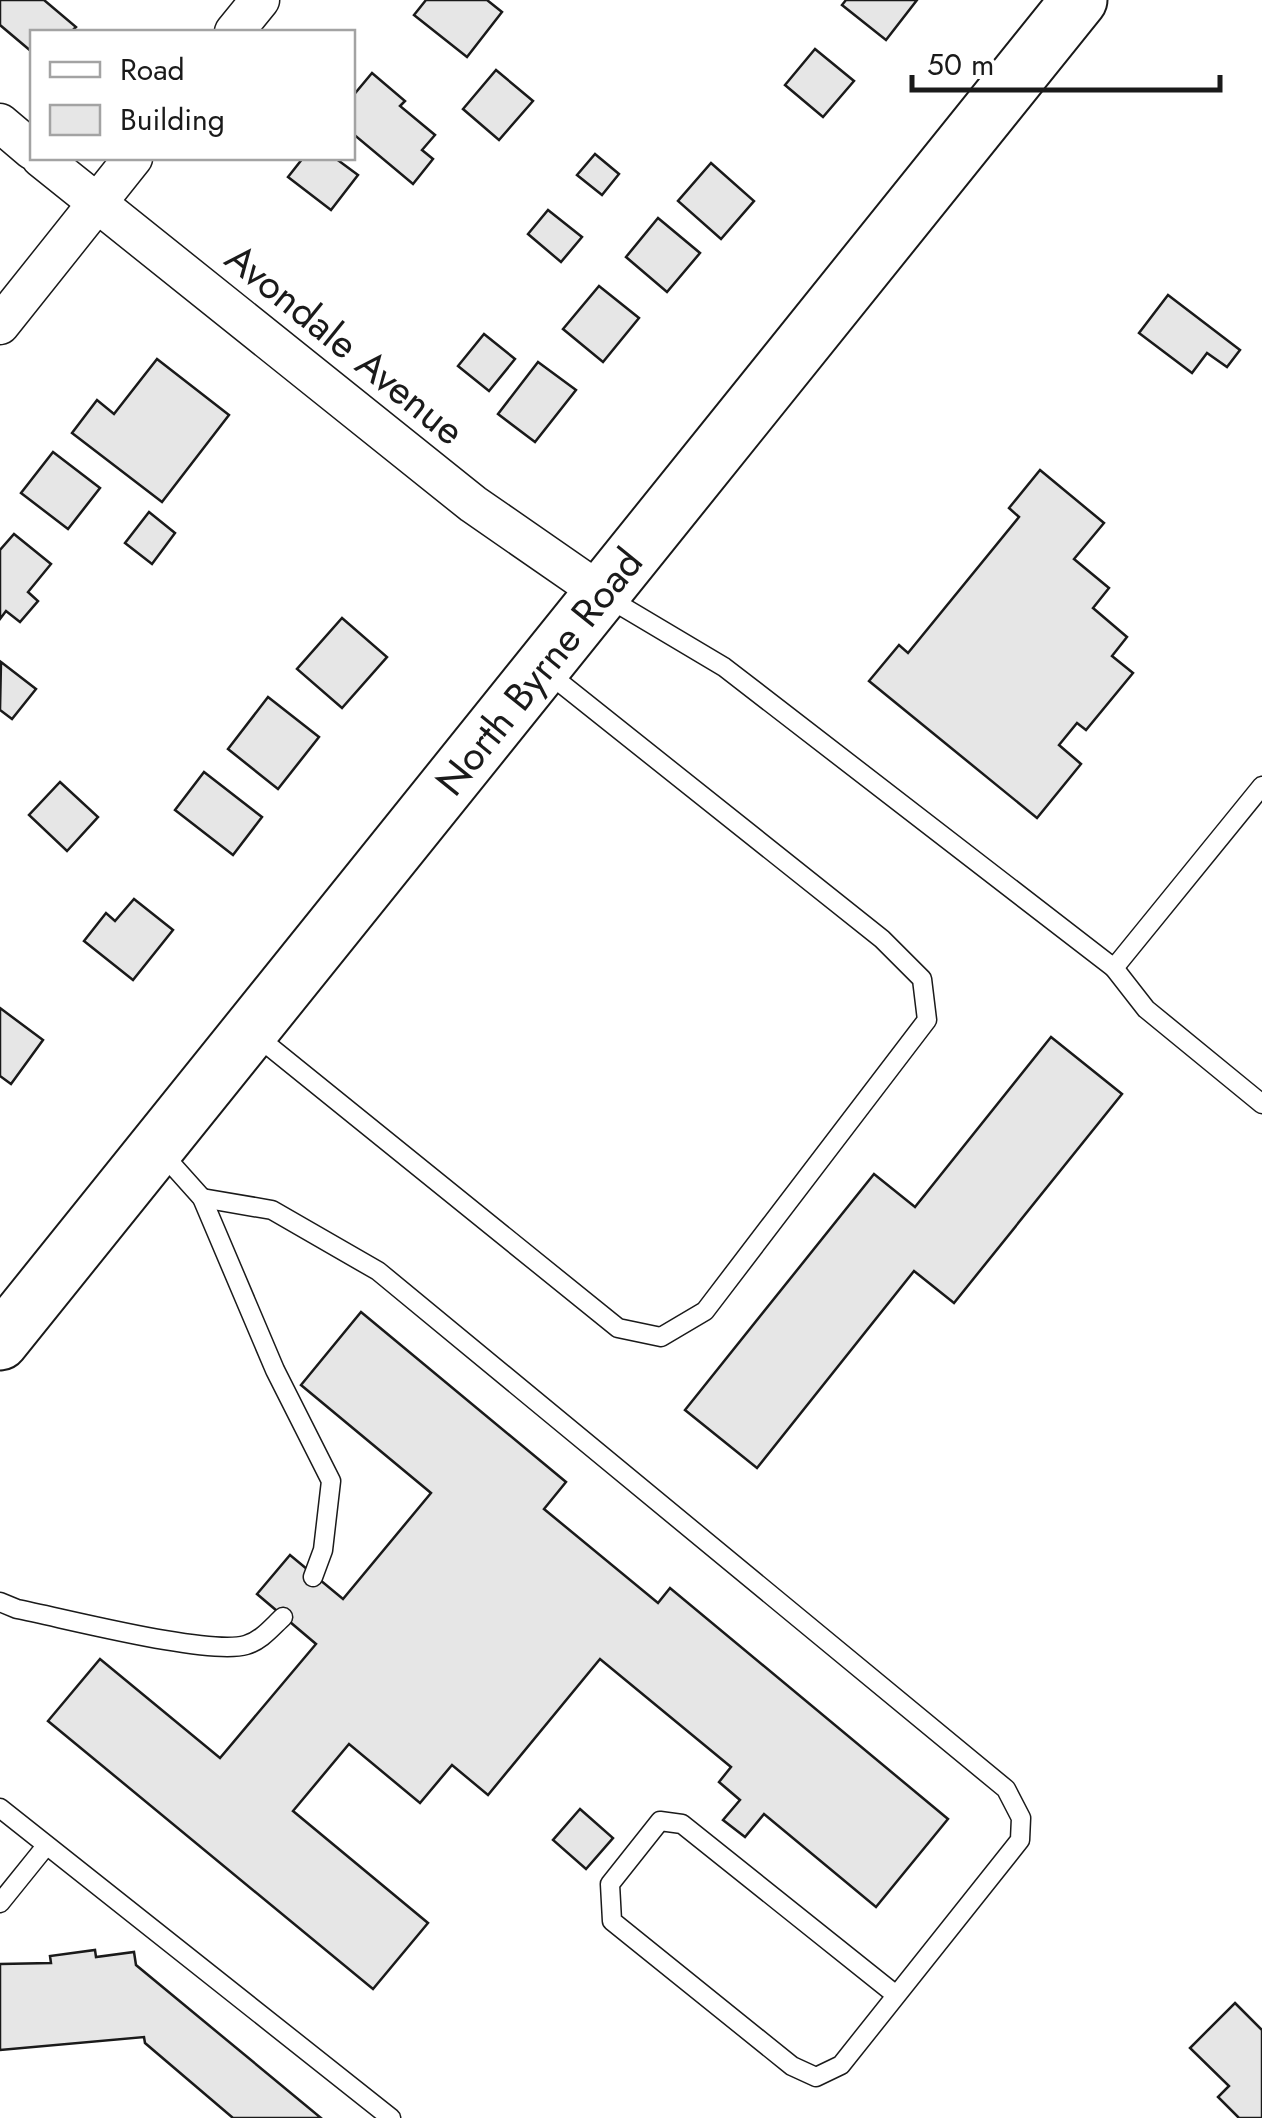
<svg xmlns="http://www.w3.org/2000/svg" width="1262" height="2118" font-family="Jost,sans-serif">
  <rect width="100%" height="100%" fill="#fff"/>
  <g fill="#e6e6e6" stroke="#1a1a1a" stroke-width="2.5">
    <path d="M0,0H44L76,27L71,32H32V52L0,25Z"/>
    <path d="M426,0H487L502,12L467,57L414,15Z"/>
    <path d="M846,0H917L886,40L842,5Z"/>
    <path d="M815,49L854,81L823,117L785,85Z"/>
    <path d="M496,70L533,101L499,140L463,109Z"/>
    <path d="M372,73L405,101L400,106L435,135L422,150L433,159L413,184L352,133V97Z"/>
    <path d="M595,154L619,174L602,195L577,175Z"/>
    <path d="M303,158H335L358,175L331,210L288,177Z"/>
    <path d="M711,163L754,201L721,239L678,201Z"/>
    <path d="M548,210L582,237L561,262L528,234Z"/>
    <path d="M658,218L700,253L667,292L626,257Z"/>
    <path d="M599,286L639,318L603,362L563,329Z"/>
    <path d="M1168,295L1240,350L1227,367L1207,353L1192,373L1139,333Z"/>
    <path d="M484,334L515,359L489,391L458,366Z"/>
    <path d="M157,359L229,415L162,502L72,433L97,400L114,414Z"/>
    <path d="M538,362L576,390L535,442L498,414Z"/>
    <path d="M53,452L100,488L68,529L21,493Z"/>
    <path d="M1040,470L1104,523L1074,559L1109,588L1093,608L1127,637L1112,656L1133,673L1086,730L1077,723L1059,745L1081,764L1037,818L869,681L899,645L908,653L1019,517L1009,508Z"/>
    <path d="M149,512L175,533L152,564L125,543Z"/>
    <path d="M14,534L51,564L28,592L38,601L20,622L6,611L0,619V550Z"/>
    <path d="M342,618L387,657L342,708L297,669Z"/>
    <path d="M1,662L36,689L12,719L0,710Z"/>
    <path d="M268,697L319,737L278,789L228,749Z"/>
    <path d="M204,772L262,817L233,855L175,810Z"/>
    <path d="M60,782L98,817L67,851L29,815Z"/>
    <path d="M134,899L173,930L133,980L84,941L106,913L115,921Z"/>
    <path d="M0,1008L43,1040L11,1084L0,1076Z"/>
    <path d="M1051,1037L1122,1094L954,1303L914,1271L757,1468L685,1410L874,1174L915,1207Z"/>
    <path d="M361,1312L566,1482L544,1509L658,1603L670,1588L948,1819L876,1907L764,1814L745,1837L723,1820L740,1800L719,1782L731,1767L600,1659L488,1795L452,1765L420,1803L349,1744L293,1811L428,1923L373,1989L48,1721L100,1659L220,1758L316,1644L257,1594L290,1555L343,1599L431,1493L301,1385Z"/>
    <path d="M580,1809L613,1838L586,1869L553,1840Z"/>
    <path d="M95,1950L96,1957L134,1952L136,1965L321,2118H233L145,2043L144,2037L0,2050V1964L51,1963L50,1956Z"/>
    <path d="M1235,2003L1262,2030V2118H1239L1218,2097L1229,2086L1190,2048Z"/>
  </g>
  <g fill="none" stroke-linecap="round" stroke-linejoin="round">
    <defs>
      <g id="lane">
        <path d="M608,598L724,667L1114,968L1262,786"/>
        <path d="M1114,968L1146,1009L1262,1104"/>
        <path d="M254,1034L618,1328L661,1337L705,1311L927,1020L922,979L882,939L548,673"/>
        <path d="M159,1150L202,1198L275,1370L331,1481L323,1550L313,1577"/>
        <path d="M202,1198L272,1210L378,1271L1006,1789L1021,1818L1020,1840L841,2065L816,2077L792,2066L612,1921L610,1884L660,1821L682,1824L896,1995"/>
        <path d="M0,1602L17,1609C64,1618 208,1656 246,1645C261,1641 272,1627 283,1617"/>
        <path d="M0,1808L391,2118"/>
        <path d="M0,1903L46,1846"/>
      </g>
      <g id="street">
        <path d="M234,32L260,0"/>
        <path d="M0,123L32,150"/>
        <path d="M41,158L473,504L600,592"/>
        <path d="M0,325L133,158"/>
      </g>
      <g id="primary">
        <path id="s1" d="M0,1342L1079,0"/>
      </g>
    </defs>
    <use href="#lane" stroke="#1a1a1a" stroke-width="21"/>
    <use href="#street" stroke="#1a1a1a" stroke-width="41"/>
    <use href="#primary" stroke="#1a1a1a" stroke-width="59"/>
    <use href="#lane" stroke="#fff" stroke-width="18"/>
    <use href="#street" stroke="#fff" stroke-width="38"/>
    <use href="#primary" stroke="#fff" stroke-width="55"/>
  </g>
  <g text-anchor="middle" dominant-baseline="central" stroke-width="8" stroke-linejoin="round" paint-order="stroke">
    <g font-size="40" fill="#1a1a1a" stroke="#fff">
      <text transform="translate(345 344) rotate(39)">Avondale Avenue</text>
      <text stroke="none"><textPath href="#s1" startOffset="860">North Byrne Road</textPath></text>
    </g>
  </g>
  <rect x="30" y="30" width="325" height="130" fill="#ffffff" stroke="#a3a3a3" stroke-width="2.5"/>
  <rect x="50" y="62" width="50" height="15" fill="#ffffff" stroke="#a3a3a3" stroke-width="2.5"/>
  <text x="120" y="80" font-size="30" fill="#1a1a1a">Road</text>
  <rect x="50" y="105" width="50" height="30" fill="#e6e6e6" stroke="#a3a3a3" stroke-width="2.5"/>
  <text x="120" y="130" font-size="30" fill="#1a1a1a">Building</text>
  <path d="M912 75v15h308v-15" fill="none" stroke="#1a1a1a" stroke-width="5"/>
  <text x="927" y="75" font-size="30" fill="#1a1a1a" stroke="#ffffff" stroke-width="8" paint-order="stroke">50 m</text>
</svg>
